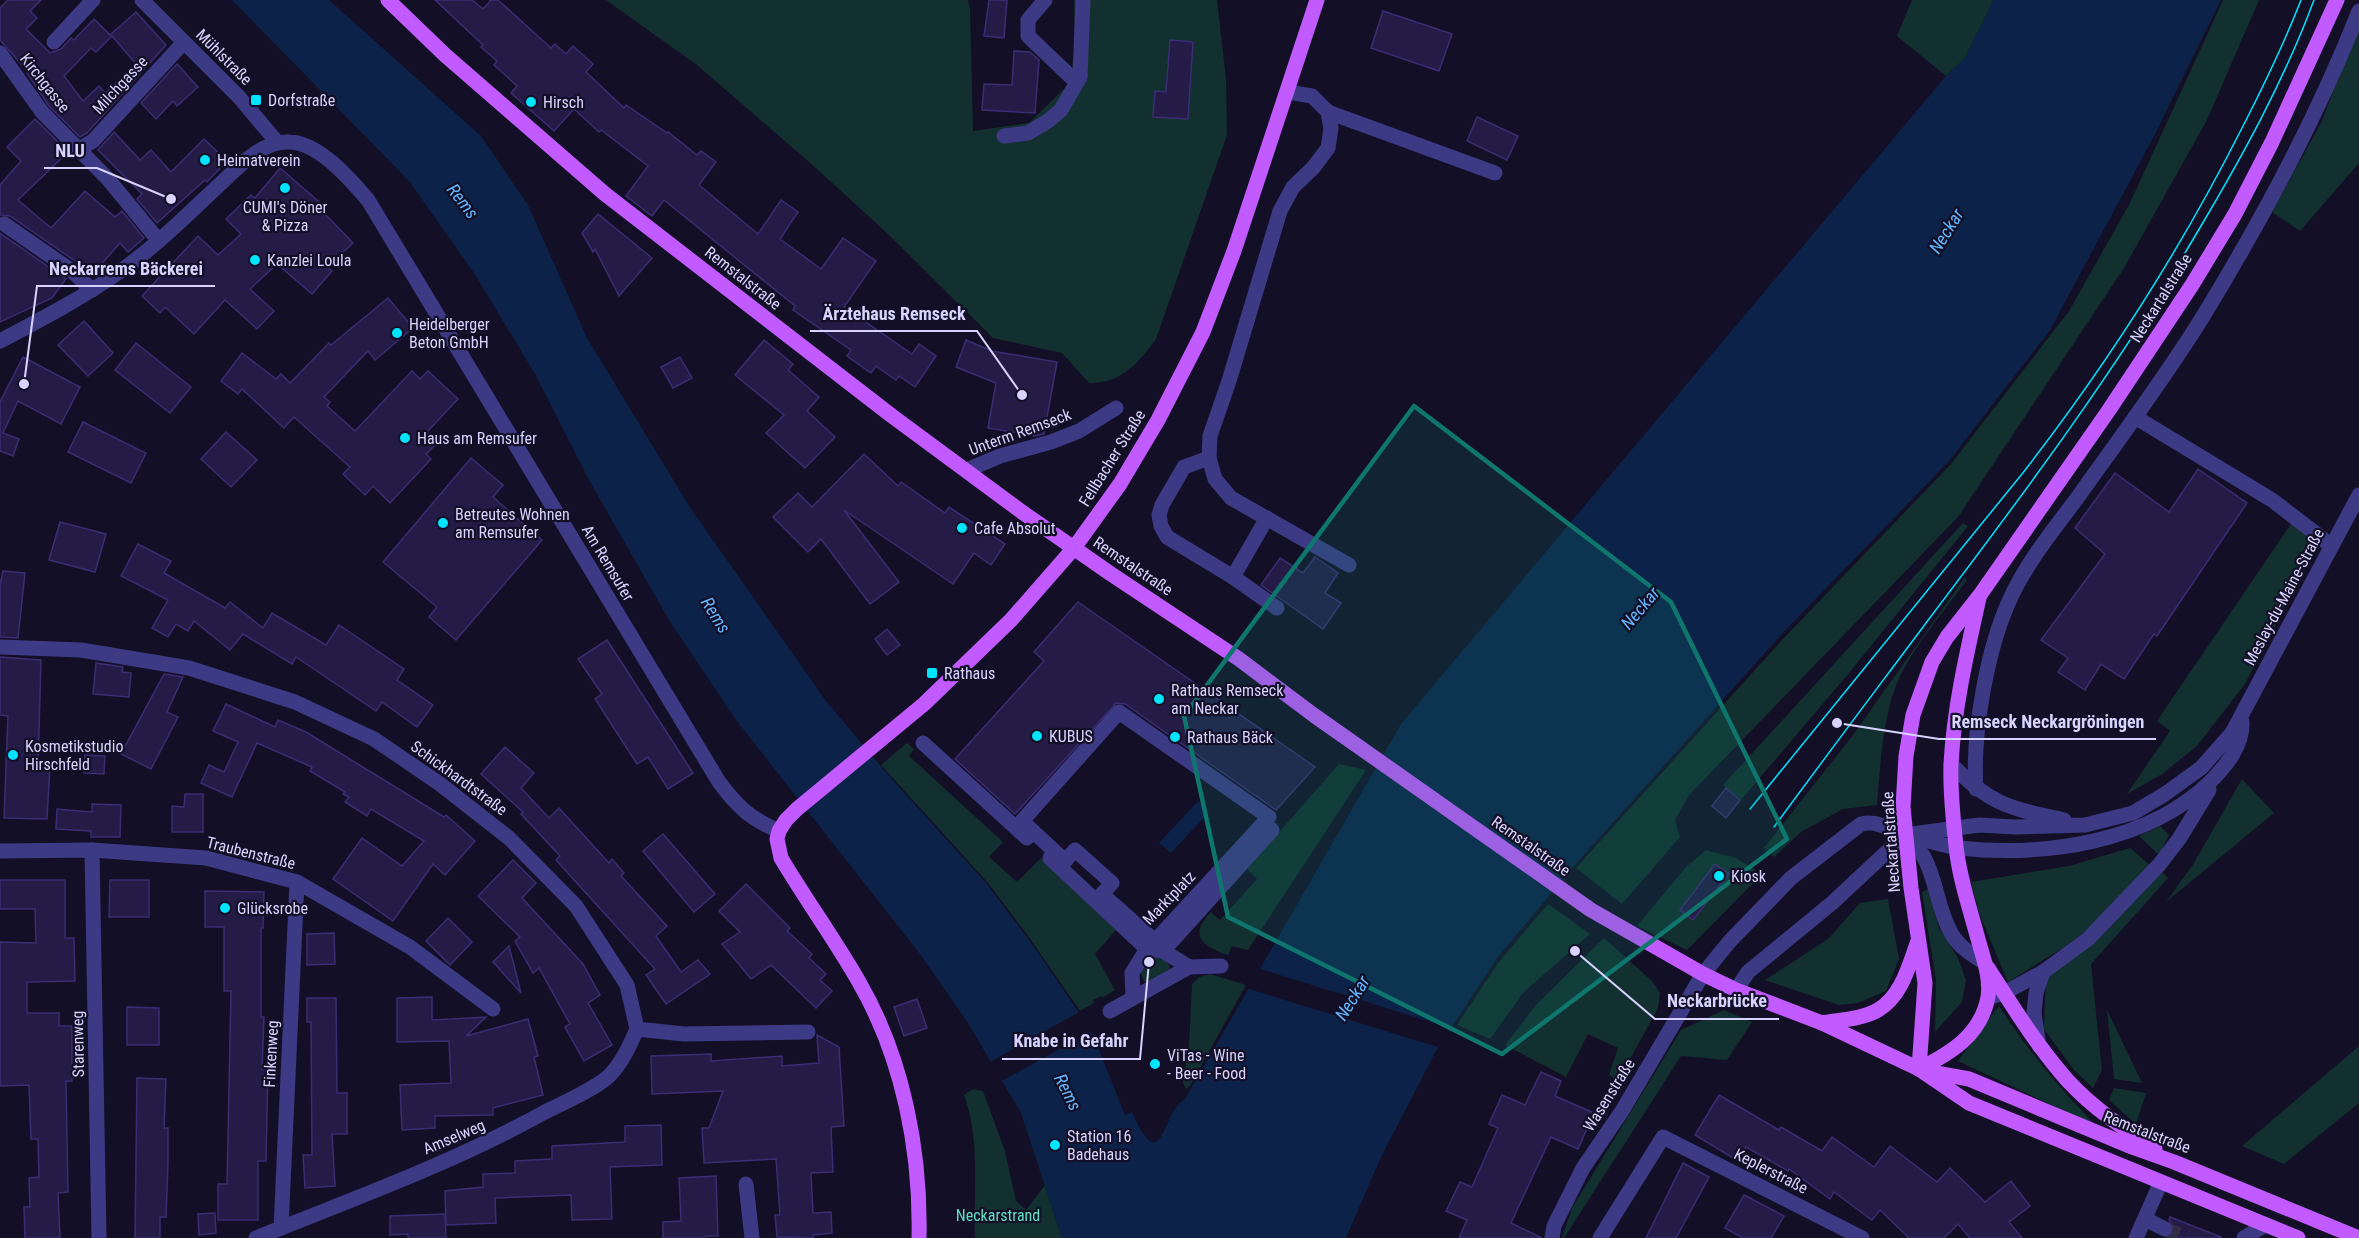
<svg xmlns="http://www.w3.org/2000/svg" width="2359" height="1238" font-family="'Roboto Condensed',sans-serif">
  <rect width="100%" height="100%" fill="#130f26"/>
  <g fill="#12302f">
    <path d="M606,0H968L970,9L973,131L1029,123L1070,83L1075,45L1074,0H1217L1226,78L1227,135L1156,339C1139,363 1120,384 1089,383L1062,353L993,338L889,235L817,169L697,65Z"/>
    <path d="M1912,0H1994L1965,58L1946,76L1897,36Z"/>
    <path d="M2223,0H2259L2207,120L2124,268L1958,517L1689,795L1675,820L1680,837L1622,904L1576,868L1783,639L1951,464L2069,311L2130,203Z"/>
    <path d="M2359,22V163L2300,231L2272,212L2322,121Z"/>
    <path d="M2293,521L2319,542L2245,684L2197,746L2162,774L2127,794L2170,731L2157,721Z"/>
    <path d="M1963,523L1968,526L1849,673L1741,800L1723,785Z"/>
    <path d="M1965,577L1967,580C1943,613 1908,652 1894,691C1882,727 1880,767 1877,805L1843,809L1801,832L1774,857L1764,848L1853,735Z"/>
    <path d="M907,743L914,749L909,756L1003,842L989,857L1017,882L1041,858L1116,930L1095,954L1115,990L1102,998L1101,996L1093,1000L1094,1003L1080,1011L1031,940L988,883L881,765Z"/>
    <path d="M1339,764L1366,770L1248,950L1232,946L1228,955C1202,946 1188,936 1211,912L1220,920L1257,879L1247,869Z"/>
    <path d="M2242,779L2274,813L2166,902L2194,863Z"/>
    <path d="M2160,826L2169,835L2159,855L2139,836Z"/>
    <path d="M2130,848L2151,866L2092,926L2066,946L2008,982L1979,913L1971,882L2069,866Z"/>
    <path d="M1706,850L1736,858L1762,874L1687,950L1637,926L1686,867Z"/>
    <path d="M2161,871L2168,878L2091,964L2102,1070L2093,1088L2074,1070L2044,1029L2046,975Z"/>
    <path d="M1928,889L1939,928L1958,958L1966,980L1962,1002L1935,1032L1936,980L1922,892Z"/>
    <path d="M1888,899L1899,959L1886,991L1858,1003L1839,1005L1765,980L1828,939L1860,903Z"/>
    <path d="M1548,904L1590,934L1523,993L1490,1039L1457,1025L1498,963Z"/>
    <path d="M1604,938L1652,981L1660,993L1658,1008L1618,1081L1609,1075L1618,1048L1588,1034L1566,1077L1505,1045L1536,1005Z"/>
    <path d="M1149,956C1158,957 1169,959 1170,969L1149,982H1144L1140,971Z"/>
    <path d="M1210,974L1246,985L1190,1086L1186,1089L1183,1083L1189,1045L1192,984L1199,977Z"/>
    <path d="M1999,1006C2029,1052 2058,1086 2096,1126L1958,1061Z"/>
    <path d="M1724,1010L1752,1022L1727,1060L1681,1056L1564,1238H1562L1572,1208L1681,1030Z"/>
    <path d="M2107,1010L2142,1083L2114,1079Z"/>
    <path d="M2359,1046V1103L2284,1164L2242,1146Z"/>
    <path d="M2114,1088L2146,1093L2136,1124L2109,1100Z"/>
    <path d="M973,1089L983,1091L1005,1151L1016,1201L1026,1210L1045,1185L1062,1238H975C973,1190 981,1142 964,1095Z"/>
  </g>
  <g fill="#0c2248">
    <path d="M232,0H329L481,136L528,205L587,338L691,509L826,701L890,777L986,883L1030,941L1091,1030L1125,1115L1132,1112C1163,1182 1162,1110 1185,1099L1401,724L1946,76L1965,58L1994,0H2221L2153,138L2050,330L1949,461L1780,636L1574,866L1497,958L1436,1051L1381,1157L1346,1238H1062L1021,1113L968,1023L920,954L736,720L669,620L589,480L535,374L474,273L409,181Z"/>
    <path d="M1198,801L1209,812L1171,853L1159,843Z"/>
  </g>
  <g fill="#130f26">
    <path d="M1257,968L1454,1029L1441,1048L1246,988Z"/>
    <path d="M1081,1011L1094,1030L1000,1082L988,1063Z"/>
  </g>
  <g fill="#241b47" stroke="#3b2d73" stroke-width="1.5" fill-rule="evenodd">
    <path d="M8,0H41L30,11L37,18L26,29L50,53L61,49L71,38L74,40L94,19L110,35L136,12L166,45L87,133L80,137L49,106L27,73L28,72L0,40V8ZM112,36L136,64L105,93L99,86L83,101L64,76L91,48L96,52Z"/>
    <path d="M435,0H472L483,9L491,0H498L551,48L555,44L566,54L573,46L593,64L586,72L624,108L626,105L667,133L668,132L697,155L701,151L716,162L699,185L758,234L781,200L798,212L780,239L821,269L843,238L876,261L844,307L912,354L919,344L936,356L915,387L899,376L896,380L876,366L871,373L847,356L851,350L793,310L795,306L664,200L652,216L626,196L648,166L601,130L599,132L574,109L554,131L511,93L517,86L494,65L497,61L481,47L483,45Z"/>
    <path d="M989,0H1007L1004,38L984,36Z"/>
    <path d="M1383,11L1452,34L1439,71L1371,48Z"/>
    <path d="M1170,40L1193,42L1188,119L1153,117L1155,91L1166,92Z"/>
    <path d="M1014,51L1030,52L1039,60L1035,113L982,110L984,84L1012,85Z"/>
    <path d="M177,64L198,87L177,106L173,101L156,119L141,103Z"/>
    <path d="M1477,117L1518,136L1507,160L1467,141Z"/>
    <path d="M35,119L68,152L18,200L51,228L85,191L115,217L122,211L144,238L128,252L120,243L91,276L78,263L10,216L0,215V185L21,161L7,147Z"/>
    <path d="M114,132L140,160L151,150L171,172L204,139L227,161L207,182L205,180L157,223L137,199L142,194L98,150Z"/>
    <path d="M280,168L324,206L321,210L353,243L327,267L332,271L312,294L277,264L250,289L274,311L257,329L225,300L194,334L165,307L160,313L142,296L198,236L218,255L241,234L226,219L251,195L255,198Z"/>
    <path d="M598,214L652,258L619,296L595,249L593,252L582,233Z"/>
    <path d="M0,233L66,279L52,298L0,322Z"/>
    <path d="M388,298L413,328L375,360L368,351L324,397L330,402L327,406L355,431L412,371L420,379L428,371L458,399L427,432L438,442L426,454L431,459L390,503L373,486L365,495L343,474L350,467L294,417L284,428L242,389L238,394L221,381L242,353L276,379L281,374L290,383L329,343L331,345Z"/>
    <path d="M84,321L113,353L88,376L58,345Z"/>
    <path d="M764,340L793,364L788,370L819,397L807,411L835,437L805,468L766,433L784,415L735,375Z"/>
    <path d="M966,340L992,351L1057,362L1044,434L1035,436L988,428L996,383L956,367Z"/>
    <path d="M136,343L191,387L170,413L115,370Z"/>
    <path d="M23,357L80,387L61,424L18,401L3,433L19,439L13,456L0,451V402Z"/>
    <path d="M680,357L692,378L673,388L661,367Z"/>
    <path d="M83,422L146,453L131,483L68,452Z"/>
    <path d="M226,432L257,460L231,487L201,459Z"/>
    <path d="M864,454L898,486L901,482L945,513L949,507L1005,544L991,565L974,553L953,584L844,510L899,582L870,604L821,539L808,552L773,517L798,493L812,507Z"/>
    <path d="M471,458L503,485L493,497L542,540L456,640L429,617L437,607L383,562Z"/>
    <path d="M2198,469L2247,503L2157,636L2154,634L2124,679L2101,664L2085,690L2058,672L2068,658L2041,640L2105,554L2075,528L2115,473L2169,512Z"/>
    <path d="M60,522L106,534L95,572L49,560Z"/>
    <path d="M138,544L171,561L164,573L225,608L230,602L263,628L272,613L326,645L339,625L404,669L397,680L433,705L417,727L382,702L376,711L296,657L292,664L243,634L230,650L194,621L188,631L176,624L168,637L152,628L168,600L121,576Z"/>
    <path d="M1315,557L1338,573L1325,593L1341,603L1323,629L1261,585L1280,558L1303,573Z"/>
    <path d="M3,571L25,573L18,638L0,637V585Z"/>
    <path d="M1078,602L1199,686L1315,767L1276,810L1125,704L1116,703L1015,814L955,759L1044,661L1034,652Z"/>
    <path d="M887,629L900,645L887,655L875,639Z"/>
    <path d="M607,640L693,773L668,789L648,757L637,764L595,699L602,694L578,659Z"/>
    <path d="M0,657L41,660L38,765H50L47,819L4,818L8,716L0,715Z"/>
    <path d="M96,663L123,667L122,672L131,673L129,697L93,694Z"/>
    <path d="M164,674L183,677L167,712L178,717L151,769L121,754Z"/>
    <path d="M226,704L275,727L278,720L306,732L444,817L446,815L475,841L445,875L433,864L393,921L333,879L362,838L402,866L424,841L371,809L367,816L345,802L349,797L343,794L345,792L310,771L312,767L257,743L232,797L201,783L209,765L224,772L238,742L213,731Z"/>
    <path d="M505,747L534,773L521,788L549,818L559,808L609,863L612,859L624,873L621,876L667,926L656,936L681,972L698,960L710,974L666,1004L646,975L655,969L556,860L560,856L521,814L523,812L481,774Z"/>
    <path d="M85,755L105,756L104,774L84,773Z"/>
    <path d="M1726,788L1740,800L1726,818L1712,806Z"/>
    <path d="M185,794H203V832H172V806L184,807Z"/>
    <path d="M92,804L121,805L120,837H91V831L56,829L57,809L92,812Z"/>
    <path d="M663,834L715,894L694,912L643,851Z"/>
    <path d="M513,860L536,883L522,898L583,964L600,995L588,1003L612,1045L584,1061L565,1027L570,1024L539,968L533,973L515,941L520,937L478,896Z"/>
    <path d="M1715,864L1729,874L1693,920L1680,910Z"/>
    <path d="M0,880H65V938H74L75,981L27,982V1013H59V1026H72V1081H66L68,1192L58,1193L60,1238H25L24,1207H30L29,1178L39,1177L38,1139H31L29,1085L0,1086V942L36,943L35,909H0Z"/>
    <path d="M110,880H149V917H109Z"/>
    <path d="M746,884L790,928L787,931L812,954L809,958L826,974L820,980L832,991L816,1008L771,965L751,979L722,944L740,932L719,911Z"/>
    <path d="M205,891L264,892L263,928H261V1017H264L262,1069H268L266,1161H258V1220H218V1184H227L231,991H224V927H205Z"/>
    <path d="M448,918L472,942L450,965L426,941Z"/>
    <path d="M334,933L335,964L307,965V934Z"/>
    <path d="M509,946L521,993L493,962Z"/>
    <path d="M432,997V1020L486,1017L466,1036L528,1019L538,1056L534,1057L543,1095L493,1108V1115L435,1116V1128L402,1130L400,1085L451,1083L449,1041L397,1042V998Z"/>
    <path d="M307,998H336L337,1093H347V1134H332L335,1186L305,1188L303,1155H312L311,1022H307Z"/>
    <path d="M917,999L927,1028L904,1036L894,1007Z"/>
    <path d="M127,1007L159,1008V1045H127Z"/>
    <path d="M817,1035L839,1047L844,1126L831,1127L833,1172L811,1173L813,1213L831,1212L832,1233L813,1235V1238L777,1237L775,1215H780L776,1159L704,1163L702,1128H709L723,1091L652,1094L651,1056L711,1054V1061L782,1056V1066L819,1063Z"/>
    <path d="M1541,1072L1561,1081L1555,1096L1594,1113L1578,1149L1551,1137L1511,1223L1542,1238H1459L1467,1220L1446,1211L1460,1182L1472,1187L1498,1128L1489,1124L1502,1095L1525,1105Z"/>
    <path d="M137,1078L166,1079L164,1128H168V1163L166,1217H160V1238H135Z"/>
    <path d="M1719,1095L1779,1130L1781,1127L1822,1151L1832,1137L1874,1167L1890,1146L1937,1182L1950,1168L1985,1202L2011,1181L2030,1206L2009,1222L2022,1238H1970L1958,1224L1944,1238H1909L1880,1210L1872,1220L1834,1192L1830,1199L1789,1169L1788,1171L1746,1147L1738,1161L1695,1135Z"/>
    <path d="M661,1125L662,1165L610,1167L612,1219L572,1220L571,1195L495,1198L496,1223L446,1225L445,1191L483,1187V1174L515,1173V1161L552,1159V1146L625,1142V1126Z"/>
    <path d="M1683,1163L1709,1177L1676,1238H1646Z"/>
    <path d="M716,1176L718,1236H706V1238H663V1222L681,1221L679,1178Z"/>
    <path d="M1744,1195L1784,1216L1771,1238H1743L1725,1228Z"/>
    <path d="M215,1213L216,1233L199,1235L198,1214Z"/>
    <path d="M445,1214L446,1238H408V1234L390,1235V1216Z"/>
    <path d="M2170,1217L2221,1237V1238H2168L2173,1234L2175,1229L2169,1220Z"/>
  </g>
  <g fill="none" stroke-linecap="round" stroke-linejoin="round">
    <path stroke="#312d47" stroke-width="15" stroke-dasharray="15 8" stroke-linecap="butt" d="M2165,1229L2187,1238"/>
    <g stroke="#3d3a85" stroke-width="15">
      <path d="M142,0L239,97L277,142"/>
      <path d="M1045,0L1028,20V36L1071,77H1080"/>
      <path d="M54,42L93,0"/>
      <path d="M0,53L42,112L108,179L159,241"/>
      <path d="M1288,92L1312,96L1328,112L1331,128L1328,148L1313,168L1293,187L1280,211L1229,381L1210,436L1209,458L1215,479L1231,498L1349,565"/>
      <path d="M1328,112L1495,173"/>
      <path d="M1004,136L1028,133L1048,121L1061,110L1080,77L1083,0"/>
      <path d="M79,149L93,141L184,42"/>
      <path d="M4,224L72,271L92,290"/>
      <path d="M0,341C42,319 84,297 122,270C157,245 187,215 218,186C237,169 261,140 290,142C319,143 350,179 368,200L719,782C737,806 750,819 779,831"/>
      <path d="M2135,417L2272,500L2323,539L2331,547"/>
      <path d="M1209,458L1184,467L1162,505L1159,515L1161,526L1167,537L1233,577L1267,518"/>
      <path d="M967,470L1000,456L1051,442L1079,431L1116,408"/>
      <path d="M1233,577L1277,608"/>
      <path d="M0,647L81,650L189,668L295,702L374,739L440,784L509,838L576,906L627,985L637,1029"/>
      <path d="M1119,712L1269,817L1155,941L1102,894L1112,883L1075,850L1065,861L1022,821Z"/>
      <path d="M923,743L1027,838"/>
      <path d="M1951,764C1991,806 2011,808 2064,820"/>
      <path d="M1976,789C1972,734 1987,649 2010,599C2027,562 2054,529 2078,497C2120,438 2164,379 2202,318C2262,220 2317,118 2359,11"/>
      <path d="M1905,835L1979,825L2015,827L2085,825L2133,813L2165,794L2201,768L2232,733L2359,495"/>
      <path d="M1914,837C1929,841 1944,846 1959,848C2044,857 2148,843 2211,781C2227,765 2243,745 2242,722"/>
      <path d="M92,850L99,1238"/>
      <path d="M0,851L92,850L206,858L297,882L410,947L493,1009"/>
      <path d="M1050,858L1147,949L1163,951L1189,967"/>
      <path d="M1163,951L1272,830L1263,824"/>
      <path d="M1736,990L1748,972L1832,903L1905,835"/>
      <path d="M1994,996L2004,993L2043,972"/>
      <path d="M1133,997L1132,973L1147,949"/>
      <path d="M1110,1011L1189,967L1221,966"/>
      <path d="M637,1029L684,1034L808,1032"/>
      <path d="M2039,1046L2034,1013L2036,993L2043,972L2088,939L2159,865L2179,839L2209,790"/>
      <path d="M746,1184L752,1238"/>
      <path d="M2145,1219L2165,1229"/>
      <path d="M281,1228L297,882"/>
      <path d="M256,1238C353,1199 453,1163 545,1112C563,1103 595,1089 609,1076C622,1063 630,1045 637,1029"/>
      <path d="M1552,1238L1554,1226L1583,1168L1622,1111L1703,974L1730,941L1791,878L1861,824C1873,821 1880,825 1891,829C1939,848 1930,895 1951,933C1959,947 1972,955 1985,963"/>
      <path d="M1600,1238L1663,1137L1862,1238"/>
      <path d="M2136,1238L2161,1182"/>
      <path d="M2244,1238L2265,1225"/>
    </g>
    <g stroke="#c25bff" stroke-width="15">
      <path d="M388,0L445,55L605,194L892,416L1022,512L1111,574L1239,659L1315,716L1591,910L1703,974L1736,990L1822,1023L1919,1069L1969,1103L2298,1238"/>
      <path d="M1988,968C2013,1007 2037,1046 2068,1081C2093,1108 2124,1129 2155,1149"/>
      <path d="M1822,1023C1839,1020 1863,1019 1878,1010C1902,996 1909,965 1918,941"/>
      <path d="M1919,1069L1925,983L1911,888L1903,807L1906,756L1913,715L1932,662L1947,637L1980,595L2109,410L2192,285L2235,214L2272,142L2337,0"/>
      <path d="M1919,1069C1951,1053 1981,1035 1988,997C1991,978 1983,957 1978,939C1970,909 1959,877 1956,846C1953,819 1950,790 1951,764C1954,708 1967,652 1979,598"/>
      <path d="M1925,1071L1969,1079L2132,1147L2174,1162L2359,1238"/>
      <path d="M919,1238C921,1151 903,1058 859,982C835,940 806,900 781,858L777,839L779,831L786,820L797,809L924,704L1011,620L1074,548L1120,484L1158,420L1203,332L1234,251L1317,0"/>
    </g>
    <g stroke="#00e5ff" stroke-width="1.5">
      <path d="M1750,809L2022,474C2106,366 2180,251 2242,128C2263,87 2284,44 2301,0"/>
      <path d="M1774,827C1826,756 1879,686 1932,615C2026,491 2119,366 2198,231C2242,157 2284,81 2314,0"/>
    </g>
  </g>
  <path fill="#0f766e" fill-opacity="0.2" stroke="#0f766e" stroke-width="4.5" stroke-linejoin="round" d="M1414,406L1671,602L1787,839L1502,1054L1228,917L1184,716Z"/>
  <g fill="#00e5ff" stroke="#130f26" stroke-width="2">
    <rect x="250" y="94" width="12" height="12" rx="3"/>
    <circle cx="531" cy="102" r="6"/>
    <circle cx="205" cy="160" r="6"/>
    <circle cx="285" cy="188" r="6"/>
    <circle cx="255" cy="260" r="6"/>
    <circle cx="397" cy="333" r="6"/>
    <circle cx="405" cy="438" r="6"/>
    <circle cx="443" cy="523" r="6"/>
    <circle cx="962" cy="528" r="6"/>
    <rect x="926" y="667" width="12" height="12" rx="3"/>
    <circle cx="1159" cy="699" r="6"/>
    <circle cx="1037" cy="736" r="6"/>
    <circle cx="1175" cy="737" r="6"/>
    <circle cx="13" cy="755" r="6"/>
    <circle cx="1719" cy="876" r="6"/>
    <circle cx="225" cy="908" r="6"/>
    <circle cx="1155" cy="1064" r="6"/>
    <circle cx="1055" cy="1145" r="6"/>
  </g>
  <g text-anchor="middle" dominant-baseline="central" stroke-width="4.5" stroke-linejoin="round" paint-order="stroke">
    <g font-size="16" fill="#d9d4ff" stroke="#130f26">
      <text transform="translate(224 57) rotate(45)">Mühlstraße</text>
      <text transform="translate(45 83) rotate(52)">Kirchgasse</text>
      <text transform="translate(120 85) rotate(-47)">Milchgasse</text>
      <text transform="translate(743 278) rotate(38)">Remstalstraße</text>
      <text transform="translate(2161 298) rotate(-58)">Neckartalstraße</text>
      <text transform="translate(1020 432) rotate(-20)">Unterm Remseck</text>
      <text transform="translate(1112 458) rotate(-58)">Fellbacher Straße</text>
      <text transform="translate(608 563) rotate(59)">Am Remsufer</text>
      <text transform="translate(1133 566) rotate(34)">Remstalstraße</text>
      <text transform="translate(2284 597) rotate(-62)">Meslay-du-Maine-Straße</text>
      <text transform="translate(459 778) rotate(36)">Schickhardtstraße</text>
      <text transform="translate(1891 842) rotate(-94)">Neckartalstraße</text>
      <text transform="translate(1531 846) rotate(35)">Remstalstraße</text>
      <text transform="translate(251 853) rotate(14)">Traubenstraße</text>
      <text transform="translate(1169 898) rotate(-46)">Marktplatz</text>
      <text transform="translate(78 1044) rotate(-91)">Starenweg</text>
      <text transform="translate(271 1054) rotate(-87)">Finkenweg</text>
      <text transform="translate(1609 1095) rotate(-58)">Wasenstraße</text>
      <text transform="translate(2147 1132) rotate(21)">Remstalstraße</text>
      <text transform="translate(454 1137) rotate(-23)">Amselweg</text>
      <text transform="translate(1771 1171) rotate(27)">Keplerstraße</text>
    </g>
    <g font-size="16" fill="#d9d4ff" stroke="#130f26" text-anchor="start">
      <text x="268" y="100">Dorfstraße</text>
      <text x="543" y="102">Hirsch</text>
      <text x="217" y="160">Heimatverein</text>
      <text x="285" y="207" text-anchor="middle">CUMI's Döner<tspan x="285" dy="18">&amp; Pizza</tspan></text>
      <text x="267" y="260">Kanzlei Loula</text>
      <text x="409" y="324">Heidelberger<tspan x="409" dy="18">Beton GmbH</tspan></text>
      <text x="417" y="438">Haus am Remsufer</text>
      <text x="455" y="514">Betreutes Wohnen<tspan x="455" dy="18">am Remsufer</tspan></text>
      <text x="974" y="528">Cafe Absolut</text>
      <text x="944" y="673">Rathaus</text>
      <text x="1171" y="690">Rathaus Remseck<tspan x="1171" dy="18">am Neckar</tspan></text>
      <text x="1049" y="736">KUBUS</text>
      <text x="1187" y="737">Rathaus Bäck</text>
      <text x="25" y="746">Kosmetikstudio<tspan x="25" dy="18">Hirschfeld</tspan></text>
      <text x="1731" y="876">Kiosk</text>
      <text x="237" y="908">Glücksrobe</text>
      <text x="1167" y="1055">ViTas - Wine<tspan x="1167" dy="18">- Beer - Food</tspan></text>
      <text x="1067" y="1136">Station 16<tspan x="1067" dy="18">Badehaus</tspan></text>
    </g>
    <g font-size="16" fill="#5fe0c0" stroke="#130f26">
      <text x="998" y="1215">Neckarstrand</text>
    </g>
    <g font-size="18" font-style="italic" fill="#62b6ff" stroke="#130f26">
      <text transform="translate(463 201) rotate(52)">Rems</text>
      <text transform="translate(1946 231) rotate(-58)">Neckar</text>
      <text transform="translate(1640 608) rotate(-50)">Neckar</text>
      <text transform="translate(716 615) rotate(58)">Rems</text>
      <text transform="translate(1352 998) rotate(-58)">Neckar</text>
      <text transform="translate(1068 1092) rotate(63)">Rems</text>
    </g>
  </g>
  <path fill="none" stroke="#d9d4ff" stroke-width="2" d="M171 199L97 168H44M24 384L37 286H215M1022 395L977 331H810M1837 723L1939 739H2156M1575 951L1655 1019H1779M1149 962L1140 1059H1002"/>
  <g fill="#d9d4ff" stroke="#130f26" stroke-width="2">
    <circle cx="171" cy="199" r="6"/>
    <circle cx="24" cy="384" r="6"/>
    <circle cx="1022" cy="395" r="6"/>
    <circle cx="1837" cy="723" r="6"/>
    <circle cx="1575" cy="951" r="6"/>
    <circle cx="1149" cy="962" r="6"/>
  </g>
  <g font-size="18" text-anchor="middle" font-weight="bold" fill="#d9d4ff" stroke="#130f26" stroke-width="4.5" stroke-linejoin="round" paint-order="stroke">
    <text x="70" y="157">NLU</text>
    <text x="126" y="275">Neckarrems Bäckerei</text>
    <text x="894" y="320">Ärztehaus Remseck</text>
    <text x="2048" y="728">Remseck Neckargröningen</text>
    <text x="1717" y="1007">Neckarbrücke</text>
    <text x="1071" y="1047">Knabe in Gefahr</text>
  </g>
</svg>
